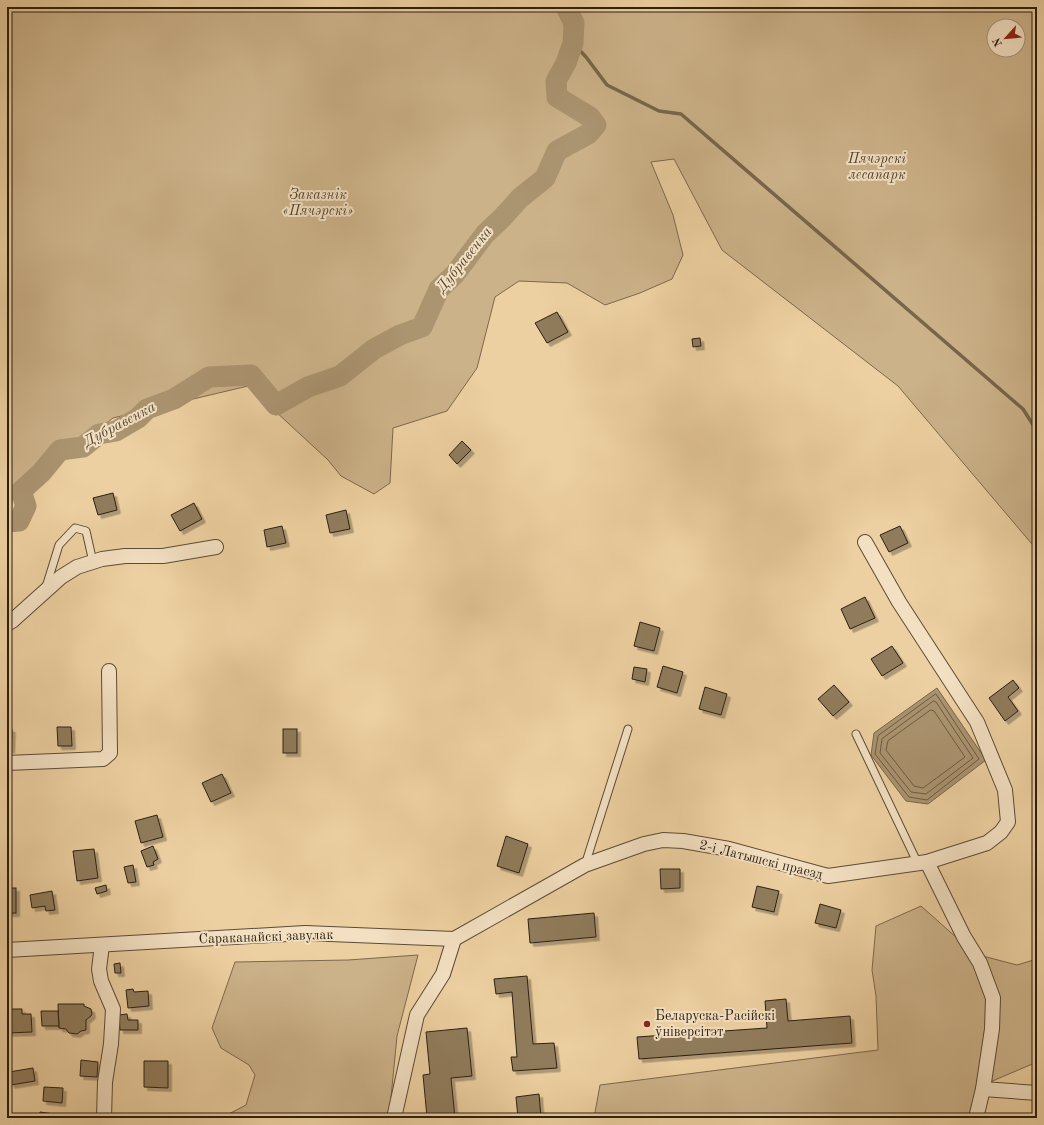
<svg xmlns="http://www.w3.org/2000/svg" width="1044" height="1125" font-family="'Old Standard TT',serif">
  <defs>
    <filter id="shadow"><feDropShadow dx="3.5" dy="3.5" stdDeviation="0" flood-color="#0004"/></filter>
  </defs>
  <rect width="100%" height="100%" fill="#edd0a1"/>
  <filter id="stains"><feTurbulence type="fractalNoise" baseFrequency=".005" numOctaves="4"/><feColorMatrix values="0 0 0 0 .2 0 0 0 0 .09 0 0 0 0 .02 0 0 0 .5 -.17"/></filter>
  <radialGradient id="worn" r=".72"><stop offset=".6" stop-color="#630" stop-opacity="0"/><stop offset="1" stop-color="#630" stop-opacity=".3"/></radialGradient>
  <g fill="#ccb289" stroke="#7c684e" fill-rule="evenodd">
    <path d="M7,7H1037V550L898,386L722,250L674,159L651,162L673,215L683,255L672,279L640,293L605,305L567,283L519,281L495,297L477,368L447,411L393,428L390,483L374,494L341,476L328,460L248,386L113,418L12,499L9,547L7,550ZM994,26H1018V50H994Z"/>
    <path d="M921,906L975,954L1017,965L1037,959V1062L976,1088L971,1118H594L600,1085L878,1050L876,996L872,970L876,926Z"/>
    <path d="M418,955L397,1036L389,1118H221L246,1105L255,1075L249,1065L221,1048L212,1028L235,962L348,960Z"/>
  </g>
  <path fill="#ab9470" stroke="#78654a" d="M937,688L986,760L928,804L906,801L871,755L874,733Z"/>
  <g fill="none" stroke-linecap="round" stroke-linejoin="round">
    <g stroke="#6b5a41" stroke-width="1">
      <path d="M936,694L979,759L927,800L909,797L875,754L878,736Z"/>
      <path d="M934,701L936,702L973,758L926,794L911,792L880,753L882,739Z"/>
      <path d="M931,710L934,711L965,757L923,788L914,786L886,750L888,741Z"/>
    </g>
    <path stroke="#78654a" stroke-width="3.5" d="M573,43L586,57L607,85L659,111L681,114L1023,409L1037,431"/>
    <path stroke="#ab9470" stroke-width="21" d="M7,522L19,521L26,506L21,491L41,473L60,450L83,447L99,434L116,431L138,418L147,409L174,399L209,377L251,375L276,405L308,387L340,376L374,349L400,335L422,327L439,289L455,274L485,234L502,218L520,198L545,178L557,151L588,134L596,125L590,117L557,97L556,81L566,63L573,43L574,23L566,7"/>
  </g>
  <g fill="#907b5c" stroke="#2b1f12" filter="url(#shadow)">
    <path d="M557,312L568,332L547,343L535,323Z"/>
    <path d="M700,338L701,346L693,347L692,339Z"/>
    <path d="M462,441L471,450L457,464L449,455Z"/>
    <path d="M113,493L117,510L98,515L93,498Z"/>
    <path d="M194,503L202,519L180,531L171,515Z"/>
    <path d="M346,510L350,529L330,533L326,515Z"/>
    <path d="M282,526L286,543L267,547L264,530Z"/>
    <path d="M900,526L908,543L889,552L880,535Z"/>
    <path d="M865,597L875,618L850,629L841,609Z"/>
    <path d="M640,622L660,628L654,651L634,646Z"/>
    <path d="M892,646L903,663L882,676L871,659Z"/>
    <path d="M663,666L683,672L677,693L657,687Z"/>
    <path d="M634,667L647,669L645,682L632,679Z"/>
    <path d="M1013,680L1019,688L1008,697L1018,711L1005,721L989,698Z"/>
    <path d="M834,685L849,702L833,716L818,699Z"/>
    <path d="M705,687L727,694L721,715L699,709Z"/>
    <path d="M57,727H71L72,746H58Z"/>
    <path d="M7,728L12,729L11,750L7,749Z"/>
    <rect x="283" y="729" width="14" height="24"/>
    <path d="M222,774L231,793L211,802L202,783Z"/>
    <path d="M157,815L163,837L141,843L135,821Z"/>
    <path d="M506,836L528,844L519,873L497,866Z"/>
    <path d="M153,846L158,859L153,862L154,865L147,867L141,851Z"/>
    <path d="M94,849L98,878L77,881L73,851Z"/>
    <path d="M133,865L136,882L128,883L124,867Z"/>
    <path d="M660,869H680V888L661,889Z"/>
    <path d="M106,885L107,891L97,894L95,888Z"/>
    <path d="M757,886L779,891L774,912L752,907Z"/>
    <rect x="7" y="888" width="9" height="25"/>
    <path d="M52,891L55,910L46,911L45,906L32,908L30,895Z"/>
    <path d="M820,904L841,910L836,928L815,923Z"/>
    <path d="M594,913L596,937L530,943L528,919Z"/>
    <path d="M120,963L121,973H115L114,964Z"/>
    <path d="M527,976L533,1044L554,1043L557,1068L513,1071L511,1057H517L512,992L496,994L494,979Z"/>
    <path d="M133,989L134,992L148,991L149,1006L128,1008L126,990Z"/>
    <path d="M786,999L788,1021L850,1016L852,1043L639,1059L637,1037L767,1028L765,1001Z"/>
    <path d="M58,1004H84V1006L91,1009L92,1014L91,1016L86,1020V1030L81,1031L77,1034L69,1033L66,1029L59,1028Z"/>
    <path d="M7,1009H22V1014H31L32,1032L7,1033Z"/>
    <path d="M41,1011H58L59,1026H42Z"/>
    <path d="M127,1014L128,1020H138V1030H120L119,1015Z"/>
    <path d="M467,1028L472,1076L451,1078L455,1118H419L427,1117L423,1075L430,1074L426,1032Z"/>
    <path d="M81,1060L98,1062L97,1077L80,1076Z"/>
    <path d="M144,1061H168V1088L144,1087Z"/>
    <path d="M33,1068L35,1081L11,1085L9,1072Z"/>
    <path d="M44,1087L63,1088L62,1103L43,1101Z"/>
    <path d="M539,1094L541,1118H518L516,1097Z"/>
    <path d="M40,1112L54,1114V1118H39Z"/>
    <path d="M1027,1114L1037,1115V1118H1027Z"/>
  </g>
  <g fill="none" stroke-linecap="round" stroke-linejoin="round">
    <defs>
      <g id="service">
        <path d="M46,587L59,545L75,528L86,531L93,562"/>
        <path d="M856,734L918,864"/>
        <path d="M585,865L628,729"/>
      </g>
      <g id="minor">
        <path d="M7,624L12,621L61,577L77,567L102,559L125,556H163L216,547"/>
        <path d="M7,763L103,759L110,753L109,671"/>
        <path d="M927,862L964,937L980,963L993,998L992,1029L983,1089L976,1118"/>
        <path d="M454,939L585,865L644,844L663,840L683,841L729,849L828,876L927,862L987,843L1001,832L1008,822L1005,790L977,722L899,602L865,542"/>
        <path d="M102,945L99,969L101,981L113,1009L111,1044L105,1082L104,1118"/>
        <path d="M7,950L305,933L454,939"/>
        <path d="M983,1089L1037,1093"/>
        <path d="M394,1118L417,1015L443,974L454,939"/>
      </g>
    </defs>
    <use href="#service" stroke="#5c4b36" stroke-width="9"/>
    <use href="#minor" stroke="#5c4b36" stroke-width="16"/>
    <use href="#service" stroke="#f3e0c2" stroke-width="7"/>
    <use href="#minor" stroke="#f3e0c2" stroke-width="14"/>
  </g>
  <circle fill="#8f2418" stroke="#f3e0c2" stroke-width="1.5" cx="647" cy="1024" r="4"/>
  <g text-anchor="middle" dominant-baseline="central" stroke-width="4" stroke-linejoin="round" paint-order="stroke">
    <g font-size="14" font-style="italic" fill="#534430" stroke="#f3e0c2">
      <text x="877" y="159">Пячэрскі<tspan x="877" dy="16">лесапарк</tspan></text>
      <text x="318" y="195">Заказнік<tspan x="318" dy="16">«Пячэрскі»</tspan></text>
    </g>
    <g font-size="14" fill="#2b1f12" stroke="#f3e0c2">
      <text transform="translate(761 860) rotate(14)">2-і Латышскі праезд</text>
      <text transform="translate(266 937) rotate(-2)">Сараканайскі завулак</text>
    </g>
    <g font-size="14" fill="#2b1f12" stroke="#f3e0c2" text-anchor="start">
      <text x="655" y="1016">Беларуска-Расійскі<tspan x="655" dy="16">ўніверсітэт</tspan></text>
    </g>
    <g font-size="15" font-style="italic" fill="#584833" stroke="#f3e0c2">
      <text transform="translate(465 260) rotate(-51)">Дубравенка</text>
      <text transform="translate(120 425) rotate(-28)">Дубравенка</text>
    </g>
  </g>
  <rect width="1044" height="1125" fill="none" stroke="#edd0a1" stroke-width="24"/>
  <rect x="8" y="8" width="1028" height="1109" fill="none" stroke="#2b1f12" stroke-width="2"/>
  <rect x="12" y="12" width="1020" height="1101" fill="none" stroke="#2b1f12"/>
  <g transform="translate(1006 38) rotate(243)"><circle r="19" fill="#f3e0c2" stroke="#a3937c"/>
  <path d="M0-3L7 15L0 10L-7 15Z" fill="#8f2418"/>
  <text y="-6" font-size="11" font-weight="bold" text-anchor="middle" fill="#2b1f12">N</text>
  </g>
  <rect width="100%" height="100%" filter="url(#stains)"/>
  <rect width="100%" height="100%" fill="url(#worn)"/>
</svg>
